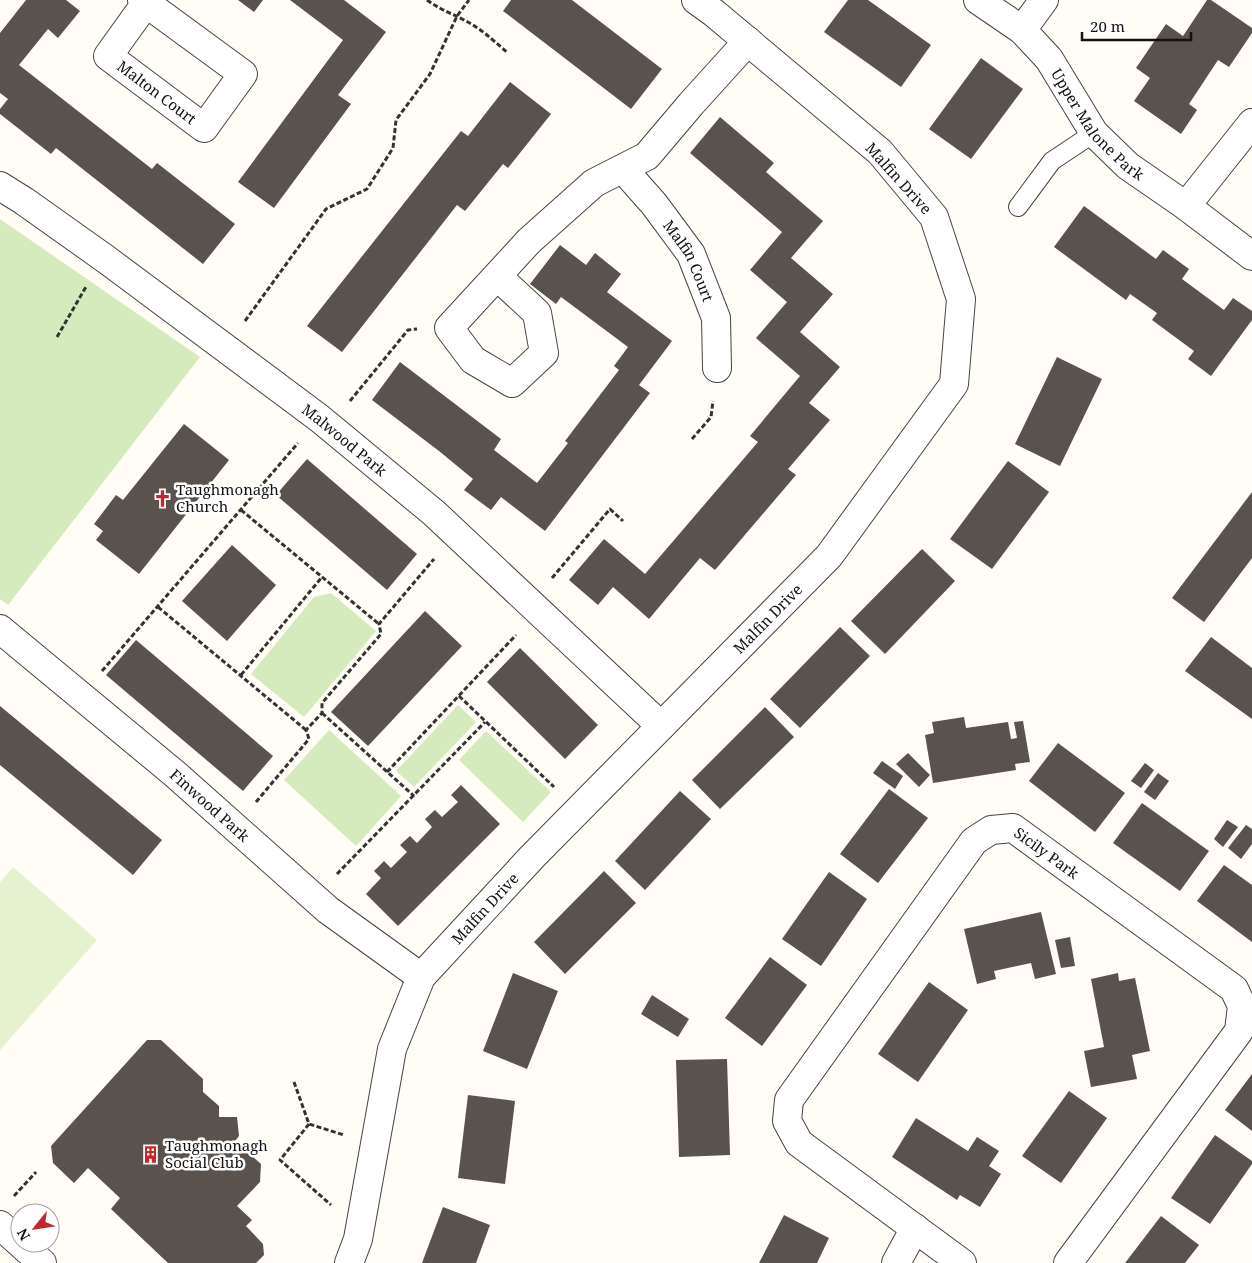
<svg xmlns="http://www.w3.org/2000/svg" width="1252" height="1263" font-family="'Noto Serif',serif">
  <rect width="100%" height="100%" fill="#fffdf5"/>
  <g fill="#d5ebbd">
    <path d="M0,219L200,357L8,605L0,599Z"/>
    <path d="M331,593L376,631L304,717L251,674L314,597Z"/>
    <path d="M458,705L476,722L414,787L396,771Z"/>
    <path d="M329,730L401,796L356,846L284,780Z"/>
    <path d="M486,731L551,792L523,822L459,760Z"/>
  </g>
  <path fill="#e6f2cf" d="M13,867L97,940L0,1050V882Z"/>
  <g fill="#5a524d">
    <path d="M26,0H66L80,11L58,38L48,29L19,65L152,169L157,163L235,224L203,264L56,148L51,154L0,114V109L8,99L0,93V33Z"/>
    <path d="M238,0H263L254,12Z"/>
    <path d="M290,0H344L386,32L338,95L351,104L274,208L238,182L343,40Z"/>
    <path d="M511,0H572L662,69L631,109L503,11Z"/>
    <path d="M848,0H868L931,45L901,87L824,32Z"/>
    <path d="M1207,0H1211L1252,28V33L1229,67L1218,60L1189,104L1197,110L1181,134L1134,101L1150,78L1136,68L1166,24L1183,36Z"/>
    <path d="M981,58L1023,89L971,159L929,129Z"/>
    <path d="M510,82L551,114L508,168L503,164L465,211L457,205L342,352L307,326L461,131L468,136Z"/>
    <path d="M720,117L774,163L766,172L823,221L791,258L833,294L800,332L840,367L809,403L830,420L788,469L796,475L715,570L700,558L649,619L613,587L598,605L569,580L604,539L645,574L758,442L750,436L800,376L756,338L787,302L750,270L782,232L690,153Z"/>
    <path d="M1084,206L1156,259L1163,250L1189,269L1182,279L1224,310L1233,298L1252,311V320L1211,376L1188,359L1194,351L1152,320L1157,313L1130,294L1126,300L1054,247Z"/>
    <path d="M560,245L586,265L595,253L621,274L607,292L672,341L639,385L650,393L545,531L501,497L491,510L464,490L473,479L439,451L372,400L400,362L501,439L494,450L537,483L568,443L565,441L619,370L614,366L628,347L561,297L556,304L530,284Z"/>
    <path d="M1057,357L1102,379L1060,466L1015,444Z"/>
    <path d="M184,424L229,460L139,574L96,540L103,531L94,524L116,495L123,500Z"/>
    <path d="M307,459L417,554L387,590L276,495Z"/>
    <path d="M1008,461L1049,492L992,569L950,539Z"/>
    <path d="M1252,492V558L1204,622L1172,598Z"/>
    <path d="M232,545L276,585L227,641L182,601Z"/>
    <path d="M922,549L955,581L885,654L851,621Z"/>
    <path d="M425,611L462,646L368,746L331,712Z"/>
    <path d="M840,627L870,656L800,728L770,699Z"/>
    <path d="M1211,637L1252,668V719L1185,671Z"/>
    <path d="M136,640L273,756L243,791L106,675Z"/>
    <path d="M520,648L598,725L565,759L487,682Z"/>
    <path d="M0,706L162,840L133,875L0,765Z"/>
    <path d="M765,707L794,737L720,809L692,780Z"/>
    <path d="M964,717L966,728L1008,722L1011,739L1017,738L1014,722L1023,721L1030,762L1015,764L1016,770L933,783L925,735L934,733L932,722Z"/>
    <path d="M1058,743L1125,793L1095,832L1029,781Z"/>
    <path d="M908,753L930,775L919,787L896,764Z"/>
    <path d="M882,761L903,776L895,789L873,773Z"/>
    <path d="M1145,763L1154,770L1141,788L1131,781Z"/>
    <path d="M1158,773L1169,781L1155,800L1144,792Z"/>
    <path d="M461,785L500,824L398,926L366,894L381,878L374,871L384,861L391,868L407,852L400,845L410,836L417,843L432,827L425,819L435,810L442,817L458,802L451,795Z"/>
    <path d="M889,789L928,818L878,883L840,854Z"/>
    <path d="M680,791L711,819L645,890L615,861Z"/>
    <path d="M1142,803L1209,851L1180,891L1113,843Z"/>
    <path d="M1227,820L1238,827L1223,847L1214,839Z"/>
    <path d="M1246,825L1252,829V844L1241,859L1228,848Z"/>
    <path d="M1224,865L1252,885V942L1197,901Z"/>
    <path d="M604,871L636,903L565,974L534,942Z"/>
    <path d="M829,872L867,899L821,966L782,939Z"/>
    <path d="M1041,912L1056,974L1035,979L1031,963L994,971L996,979L977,984L964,929Z"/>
    <path d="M1070,937L1075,966L1061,968L1055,940Z"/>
    <path d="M770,957L807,985L762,1046L725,1018Z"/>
    <path d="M513,973L558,991L527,1069L483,1051Z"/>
    <path d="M1118,973L1119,981L1135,978L1150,1051L1132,1055L1137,1079L1091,1087L1084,1051L1104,1047L1091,979Z"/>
    <path d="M929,982L968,1010L918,1082L878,1054Z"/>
    <path d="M652,995L689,1019L678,1037L641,1014Z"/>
    <path d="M147,1040H161L203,1079V1092L219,1106V1117H237L239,1136L235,1141L261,1164L260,1182L237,1206L252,1220L246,1226L263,1244L264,1255L256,1263H168L111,1209L120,1198L88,1168L74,1183L53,1163L51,1146Z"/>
    <path d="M727,1059L730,1155L679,1157L676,1060Z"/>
    <path d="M1252,1074V1131L1225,1110Z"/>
    <path d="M1069,1091L1107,1118L1061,1183L1022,1156Z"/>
    <path d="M468,1095L515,1101L505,1184L458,1178Z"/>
    <path d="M916,1118L968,1151L977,1137L999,1151L989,1166L1001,1174L980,1207L960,1195L957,1200L892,1157Z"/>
    <path d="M1215,1135L1252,1161V1164L1210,1224L1171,1198Z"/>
    <path d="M443,1207L490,1225L476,1263H422Z"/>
    <path d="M784,1215L829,1238L817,1263H759Z"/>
    <path d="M1161,1216L1199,1245L1185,1263H1125Z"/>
  </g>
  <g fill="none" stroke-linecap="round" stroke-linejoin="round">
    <defs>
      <path id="service" d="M1018,207L1052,161L1094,133"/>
      <g id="minor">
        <path d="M142,0L146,3L243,74L204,128L108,56L146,3"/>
        <path id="s1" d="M978,0L1022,30L1049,59L1094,133L1128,166L1186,206L1252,256"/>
        <path d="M1022,30L1044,0"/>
        <path id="s2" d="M623,169L654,204L691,254L716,318L717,368"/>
        <path id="s3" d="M0,186L24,201L107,260L319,418L434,513L661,726"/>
        <path d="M1186,206L1252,123"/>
        <path d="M497,276L537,313L544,353L512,383L473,360L449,328L529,241L594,183L647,156L691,104L748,41"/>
        <path id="s4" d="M0,629L175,774L328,910L421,977"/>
        <path d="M0,1225L42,1263"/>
        <path id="s5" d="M349,1263L358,1239L392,1049L421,977L532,857L829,556L954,384L961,299L934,217L880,152L714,13L696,0"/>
        <path d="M896,1263L915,1228"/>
        <path id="s6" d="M962,1263L799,1143L787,1121L789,1100L974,841L991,830L1013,828L1234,989L1242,1006L1239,1031L1068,1263"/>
      </g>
    </defs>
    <use href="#service" stroke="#444" stroke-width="20"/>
    <use href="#minor" stroke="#444" stroke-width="30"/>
    <g stroke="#333" stroke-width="3" stroke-dasharray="5 2.5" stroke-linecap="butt">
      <path d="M427,0C443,12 460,16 476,27C487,34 497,44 507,52"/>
      <path d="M245,321L326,209L367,189L393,148L396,120L430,74L457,16L469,0"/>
      <path d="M57,337L87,285"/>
      <path d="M350,401L408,330L417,329"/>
      <path d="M692,439L711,417L713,401"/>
      <path d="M241,510L379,624"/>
      <path d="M552,578L610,509L623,521"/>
      <path d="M158,607L306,730"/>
      <path d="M102,671L298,443"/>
      <path d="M241,675L322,577"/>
      <path d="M459,696L554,787"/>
      <path d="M322,713L414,796"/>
      <path d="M387,772L516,635"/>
      <path d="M256,802L309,739L306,730L322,713V703L381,634L379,624L434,559"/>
      <path d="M337,874L485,722"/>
      <path d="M294,1082L309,1124L344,1135"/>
      <path d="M309,1124L280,1160L331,1205"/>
      <path d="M14,1196L36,1172"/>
    </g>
    <use href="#service" stroke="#fff" stroke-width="18"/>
    <use href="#minor" stroke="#fff" stroke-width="28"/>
  </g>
  <defs>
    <symbol id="church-bare" viewBox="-9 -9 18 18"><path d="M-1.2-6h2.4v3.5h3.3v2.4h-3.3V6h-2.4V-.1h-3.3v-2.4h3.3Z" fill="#c4262e" stroke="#fff" stroke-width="2.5" paint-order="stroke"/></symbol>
    <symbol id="building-bare" viewBox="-9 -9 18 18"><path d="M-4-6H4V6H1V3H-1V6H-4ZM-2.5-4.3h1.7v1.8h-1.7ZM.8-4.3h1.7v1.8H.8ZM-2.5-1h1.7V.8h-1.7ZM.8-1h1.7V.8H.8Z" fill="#c4262e" stroke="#fff" stroke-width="2.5" paint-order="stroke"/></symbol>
  </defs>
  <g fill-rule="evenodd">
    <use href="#church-bare" x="150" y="486" width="25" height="25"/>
    <use href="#building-bare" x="138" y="1142" width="25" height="25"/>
  </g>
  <g text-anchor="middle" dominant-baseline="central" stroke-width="5" stroke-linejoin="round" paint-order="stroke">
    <g font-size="15" fill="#111" stroke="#fff">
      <text transform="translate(157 92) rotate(37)">Malton Court</text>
      <text stroke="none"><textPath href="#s1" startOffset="175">Upper Malone Park</textPath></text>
      <text transform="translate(899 178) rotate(48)">Malfin Drive</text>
      <text stroke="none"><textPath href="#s2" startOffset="114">Malfin Court</textPath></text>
      <text stroke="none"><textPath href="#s3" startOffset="428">Malwood Park</textPath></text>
      <text stroke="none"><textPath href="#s5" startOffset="795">Malfin Drive</textPath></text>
      <text stroke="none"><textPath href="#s4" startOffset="274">Finwood Park</textPath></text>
      <text stroke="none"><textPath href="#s6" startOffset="651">Sicily Park</textPath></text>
      <text stroke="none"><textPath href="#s5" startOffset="390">Malfin Drive</textPath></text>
    </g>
    <g font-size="15" fill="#111" stroke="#fff" text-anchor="start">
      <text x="176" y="489">Taughmonagh<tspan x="176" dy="17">Church</tspan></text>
      <text x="165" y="1145">Taughmonagh<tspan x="165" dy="17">Social Club</tspan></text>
    </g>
  </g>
  <g transform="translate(35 1228) rotate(240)"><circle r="24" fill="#ffffff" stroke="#a0a0a0"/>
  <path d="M0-4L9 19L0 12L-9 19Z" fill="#c4262e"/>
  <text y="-8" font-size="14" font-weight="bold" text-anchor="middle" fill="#111111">N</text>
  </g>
  <path d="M1082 32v8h109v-8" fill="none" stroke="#111111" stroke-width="2.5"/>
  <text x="1090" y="32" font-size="15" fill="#111111" stroke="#ffffff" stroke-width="4" paint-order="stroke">20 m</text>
</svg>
